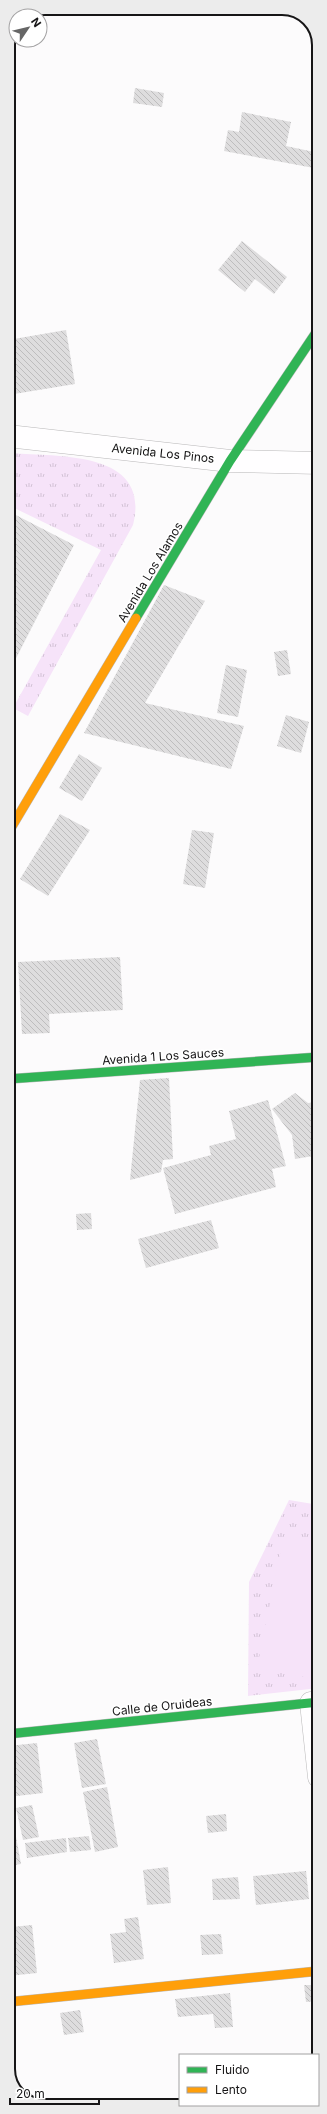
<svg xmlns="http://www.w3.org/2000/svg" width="327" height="2114" font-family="Inter,sans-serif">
  <defs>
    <pattern id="grass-tufts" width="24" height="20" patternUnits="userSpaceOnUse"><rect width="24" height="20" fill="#f6e3f9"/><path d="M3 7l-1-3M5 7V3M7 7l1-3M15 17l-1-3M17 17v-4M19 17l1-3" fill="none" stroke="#d2c2d5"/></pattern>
    <pattern id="building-back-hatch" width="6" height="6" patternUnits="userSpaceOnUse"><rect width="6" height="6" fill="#deddde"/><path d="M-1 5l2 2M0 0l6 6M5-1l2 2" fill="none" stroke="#bebdbe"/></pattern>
  </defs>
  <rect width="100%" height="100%" fill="#fcfbfc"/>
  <g fill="url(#grass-tufts)">
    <path d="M8,453C56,457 152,449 133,525L28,716L13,708L101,550L8,505Z"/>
    <path d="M289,1500L319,1505V1688L248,1696L249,1582Z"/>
  </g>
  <path fill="#f6e3f9" d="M283,1539L319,1547V1661L315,1679L257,1668Z"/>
  <g fill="url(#building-back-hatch)">
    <path d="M135,88L164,93L162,107L133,103Z"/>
    <path d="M242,112L291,122L286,146L319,153V169L224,151L228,130L239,132Z"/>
    <path d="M242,241L287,277L274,294L255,279L245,292L218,270Z"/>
    <path d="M66,330L75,384L8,395V340Z"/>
    <path d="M8,511L74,545L8,674V568L11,562L8,560Z"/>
    <path d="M164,585L205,601L145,703L244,726L231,769L84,733Z"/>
    <path d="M287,650L291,674L278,676L274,652Z"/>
    <path d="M226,665L247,670L238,717L217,713Z"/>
    <path d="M315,686L319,687V702L313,701Z"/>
    <path d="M286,715L309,722L301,753L277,746Z"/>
    <path d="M79,754L102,768L82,801L59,788Z"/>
    <path d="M60,814L90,830L48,896L20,879Z"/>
    <path d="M192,830L214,833L205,888L183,884Z"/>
    <path d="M120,957L123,1010L49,1014L50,1033L22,1034L18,962Z"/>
    <path d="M169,1078L173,1159L163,1160L161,1172L130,1180L140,1080Z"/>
    <path d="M295,1093L308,1103L319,1102V1155L295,1159L292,1135L272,1109Z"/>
    <path d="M268,1100L286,1166L272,1169L276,1187L175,1214L163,1168L211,1155L209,1146L236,1139L229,1111Z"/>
    <path d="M315,1197H319V1228H317Z"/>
    <path d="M91,1213L92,1229L77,1230L76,1214Z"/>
    <path d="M211,1220L219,1248L146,1268L138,1239Z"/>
    <path d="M97,1739L106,1784L82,1788L74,1743Z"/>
    <path d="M37,1743L43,1793L8,1797V1746Z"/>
    <path d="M107,1787L118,1847L95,1852L83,1792Z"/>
    <path d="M32,1805L39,1837L23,1840L16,1808Z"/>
    <path d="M226,1814L227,1831L208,1833L206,1816Z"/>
    <path d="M89,1836L91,1850L70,1852L68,1838Z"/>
    <path d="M16,1837L21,1864L8,1866V1839Z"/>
    <path d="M66,1838L67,1852L27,1858L25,1843Z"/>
    <path d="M168,1867L171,1903L147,1905L143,1870Z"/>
    <path d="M306,1871L309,1899L256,1905L253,1876Z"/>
    <path d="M238,1877L240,1899L213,1900L212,1879Z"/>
    <path d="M138,1917L144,1959L114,1963L110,1934L126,1932L124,1919Z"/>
    <path d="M32,1925L37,1973L8,1976V1964L16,1963L12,1927Z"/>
    <path d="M221,1934L223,1954L202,1955L200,1935Z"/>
    <path d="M304,1985H318L319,2001L306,2002Z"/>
    <path d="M230,1993L233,2027L215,2028L213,2014L178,2017L175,1999Z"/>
    <path d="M80,2010L84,2032L64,2035L60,2013Z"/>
  </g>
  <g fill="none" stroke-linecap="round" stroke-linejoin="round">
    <defs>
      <g id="street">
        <path d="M8,436L230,461L319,463"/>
        <path d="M311,1703L319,1777"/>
      </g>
      <g id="fast">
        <path d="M136,618L230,461L319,328"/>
        <path d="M8,1079L319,1057"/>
        <path d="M8,1734L319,1702"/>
      </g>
      <g id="slow">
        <path d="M8,833L136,618"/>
        <path d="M8,2002L319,1971"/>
      </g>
    </defs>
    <use href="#street" stroke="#b9b8b9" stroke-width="23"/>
    <use href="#fast" stroke="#b9b8b9" stroke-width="10"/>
    <use href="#slow" stroke="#b9b8b9" stroke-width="10"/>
    <use href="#street" stroke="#fffeff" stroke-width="22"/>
    <use href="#fast" stroke="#30b455" stroke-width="9"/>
    <use href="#slow" stroke="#ff9f0a" stroke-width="9"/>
  </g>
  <g text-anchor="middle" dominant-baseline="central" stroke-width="3.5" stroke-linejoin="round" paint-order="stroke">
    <g font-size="12" fill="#161516" stroke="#fff">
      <text transform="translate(163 453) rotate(6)">Avenida Los Pinos</text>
      <text transform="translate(150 572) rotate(-59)">Avenida Los Alamos</text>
      <text transform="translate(163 1056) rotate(-4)">Avenida 1 Los Sauces</text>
      <text transform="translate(162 1706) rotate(-6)">Calle de Oruideas</text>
    </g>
  </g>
  <path d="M0 0H327V2114H0ZM45 15H282A30 30 0 0 1 312 45V2069A30 30 0 0 1 282 2099H45A30 30 0 0 1 15 2069V45A30 30 0 0 1 45 15Z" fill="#ececec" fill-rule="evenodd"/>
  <path fill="none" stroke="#161516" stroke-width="2" d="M45 15H282A30 30 0 0 1 312 45V2069A30 30 0 0 1 282 2099H45A30 30 0 0 1 15 2069V45A30 30 0 0 1 45 15Z"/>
  <rect x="179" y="2054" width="140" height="52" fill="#ffffff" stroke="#a2a1a2"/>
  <rect x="187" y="2067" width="20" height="6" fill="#30b455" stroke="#a2a1a2"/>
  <text x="215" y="2074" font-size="12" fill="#161516">Fluido</text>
  <rect x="187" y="2087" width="20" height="6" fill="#ff9f0a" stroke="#a2a1a2"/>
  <text x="215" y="2094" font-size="12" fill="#161516">Lento</text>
  <g transform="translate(28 28) rotate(55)"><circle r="19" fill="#ffffff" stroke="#a2a1a2"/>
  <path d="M0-3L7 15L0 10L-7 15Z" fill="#666666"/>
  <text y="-6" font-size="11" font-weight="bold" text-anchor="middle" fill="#161516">N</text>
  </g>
  <path d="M10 2098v6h89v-6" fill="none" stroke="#161516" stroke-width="2"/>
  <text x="16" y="2098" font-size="12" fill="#161516" stroke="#ffffff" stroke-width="3" paint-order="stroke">20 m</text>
</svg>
